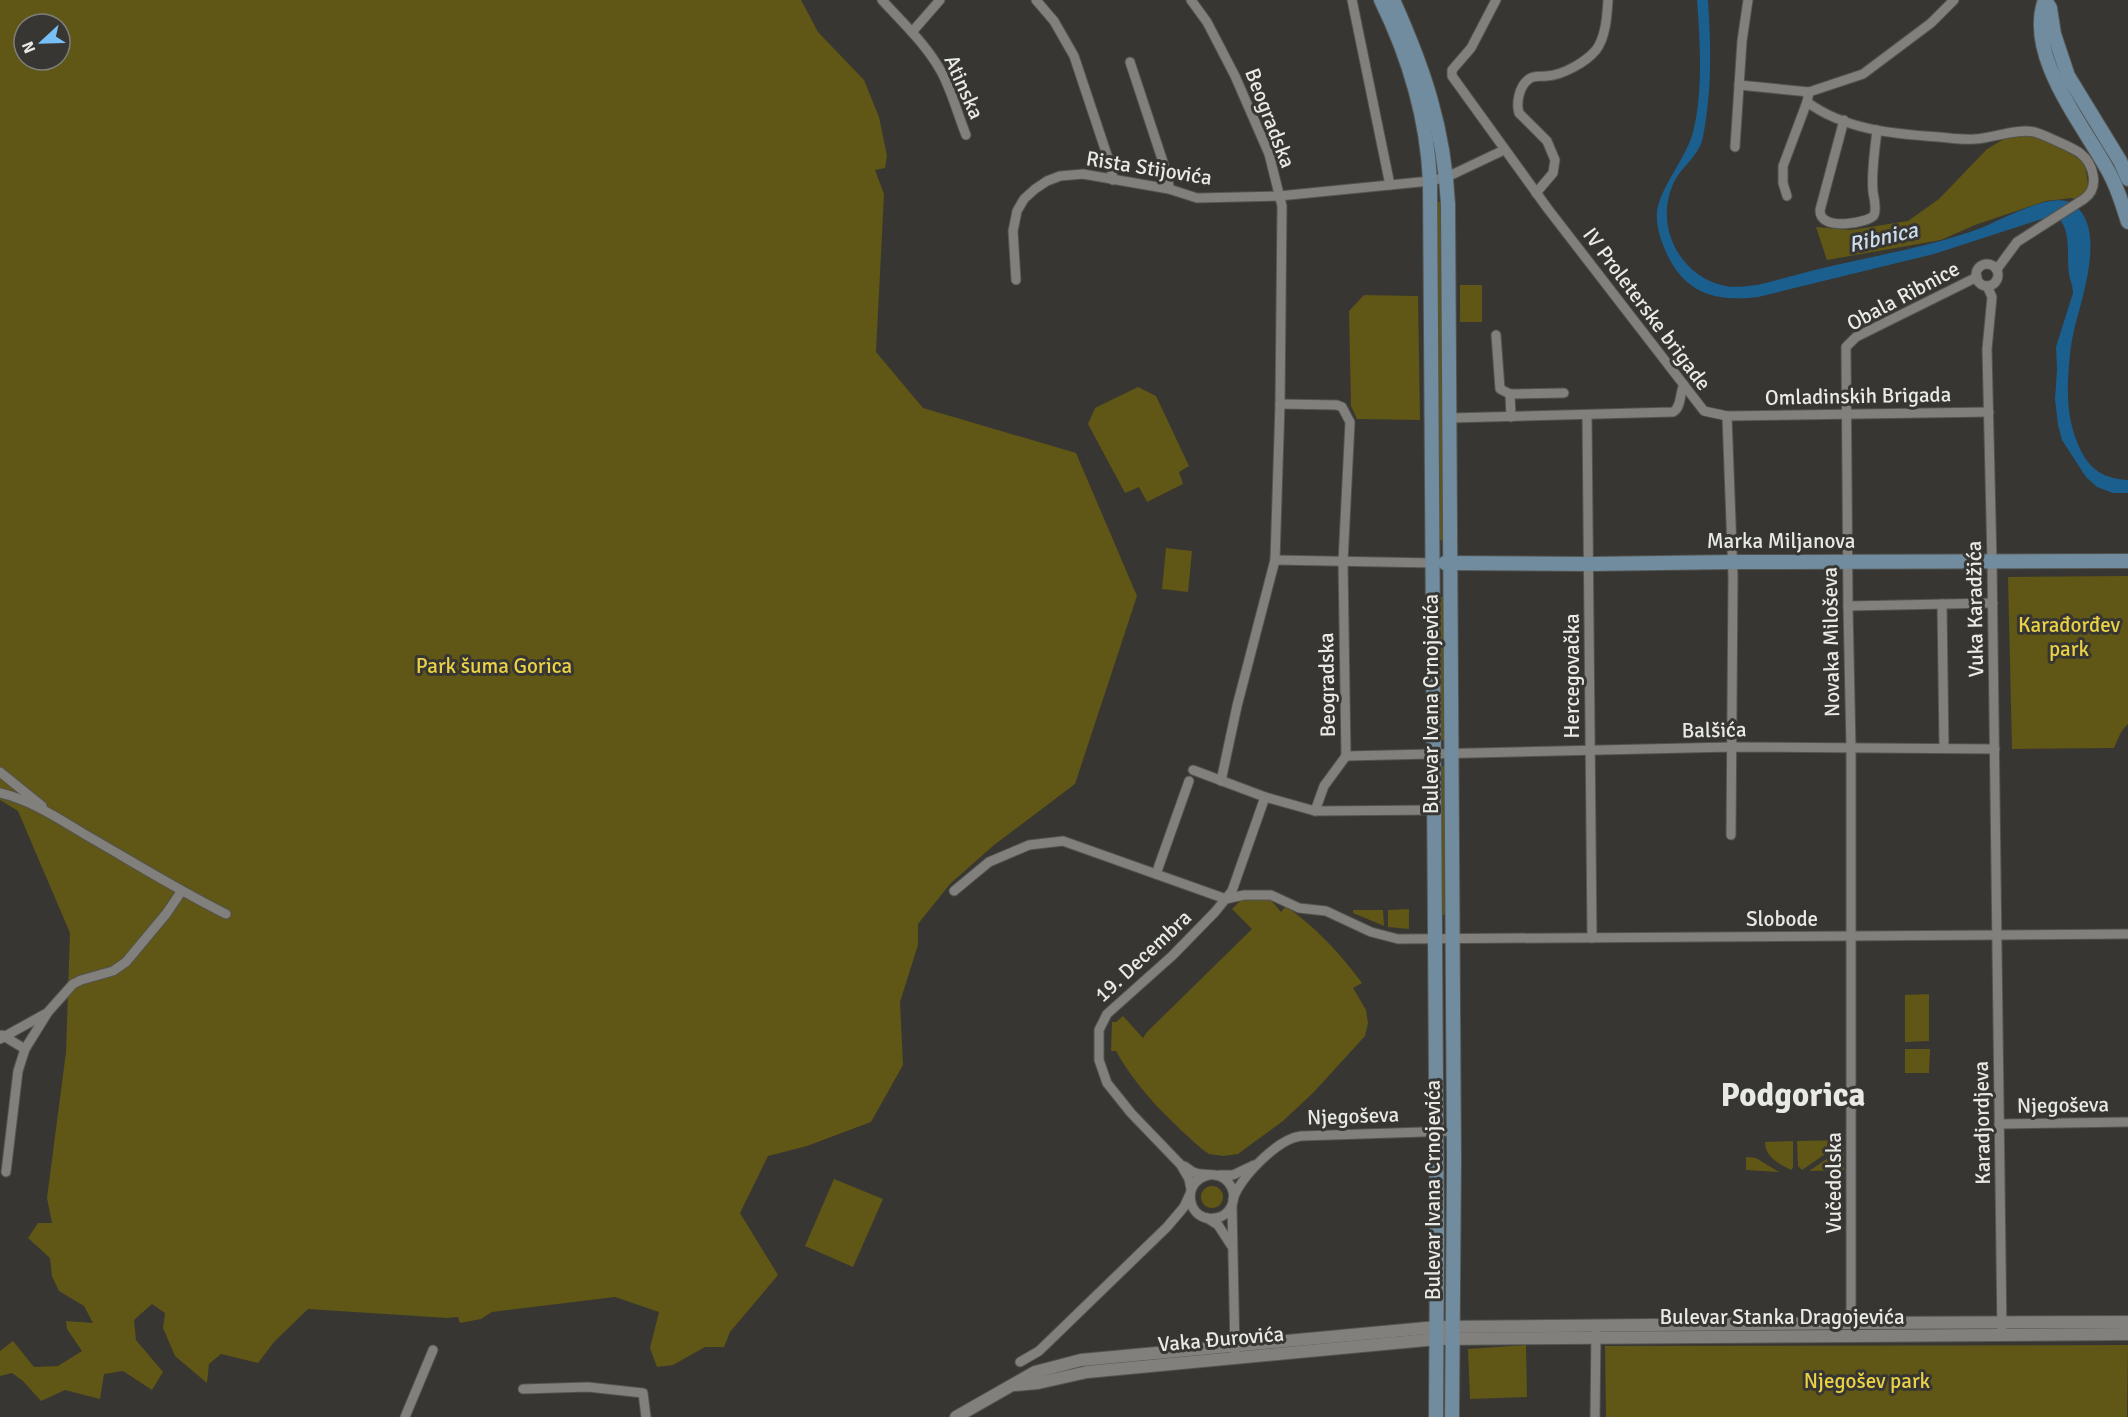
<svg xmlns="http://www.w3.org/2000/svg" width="2128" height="1417" font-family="Signika,sans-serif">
  <rect width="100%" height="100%" fill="#373632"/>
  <g fill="#605615" fill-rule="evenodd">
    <path d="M0,0H801L818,32L864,80L879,117L887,156L885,168L875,170L884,194L876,352L923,408L1076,453L1137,596L1075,784L994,845L950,884L918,924V945L900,1002L903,1065L871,1122L807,1146L768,1156L740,1213L778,1275L730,1332L724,1347H705L673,1365L657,1367L650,1348L659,1312L615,1297L492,1312L481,1319L460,1323L458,1317L447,1318L308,1309L274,1342L258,1363L221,1354L209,1364L207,1383L175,1356L163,1328L165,1313L152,1304L134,1320L136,1340L163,1372L152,1390L123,1371L104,1374L100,1399L65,1390L41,1401L23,1381L12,1373L0,1376V1351L13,1341L34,1367L58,1366L82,1351L67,1329L66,1321L93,1323L84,1306L59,1291L52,1276L50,1258L28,1238L38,1223H52L47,1198L66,1052L70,933L18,811L0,800ZM24,24H60V60H24Z"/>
    <path d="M2026,134C2037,137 2076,154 2082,162C2087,168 2087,181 2089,189L2078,200L2072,198L2046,201L1975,225L1941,240L1827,260L1816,227L1851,230L1908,221L1939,199L1987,149L2004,139Z"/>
    <path d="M1434,202H1441L1447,540H1440Z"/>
    <rect x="1460" y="285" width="22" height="37"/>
    <path d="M1364,295L1418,296L1420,420L1357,419L1351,406L1349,311Z"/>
    <path d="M1138,387L1156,396L1189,466L1179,472L1183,484L1147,502L1139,487L1125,493L1088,424L1095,408Z"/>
    <path d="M1166,548L1192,551L1188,592L1162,589Z"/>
    <path d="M2128,576V724L2121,732L2114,748L2012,749L2008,577Z"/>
    <rect x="1440" y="597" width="7" height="143"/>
    <rect x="1440" y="766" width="7" height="149"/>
    <path d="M1242,899H1270L1281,912L1286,906C1316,928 1340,953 1362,983L1353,988L1366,1010L1368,1023L1365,1036L1313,1093L1283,1121L1238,1154L1223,1156L1209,1154L1202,1149C1168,1119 1138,1090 1116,1051H1111L1112,1022H1116L1123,1016L1143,1038L1147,1032L1252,929L1232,909Z"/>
    <path d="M1409,909V929L1388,927V910Z"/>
    <path d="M1353,910H1383L1384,926L1353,913Z"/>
    <path d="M1929,994V1041L1905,1042V995Z"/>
    <path d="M1905,1049H1930L1929,1073H1905Z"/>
    <path d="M1843,1140V1142L1802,1170L1798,1166L1797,1141Z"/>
    <path d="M1793,1141V1168L1791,1170C1779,1164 1765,1157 1765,1142Z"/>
    <path d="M1844,1147V1170L1809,1171Z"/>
    <path d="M1746,1157L1756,1158L1779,1172L1746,1170Z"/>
    <path d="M834,1179L883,1199L853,1267L805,1246Z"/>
    <circle cx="1212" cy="1197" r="11"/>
    <path d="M1526,1345L1527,1397L1470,1399L1468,1349Z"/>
    <path d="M2128,1345L2127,1417H1606L1605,1346Z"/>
  </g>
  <path fill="#1b5f8f" d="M1697,0H1708C1711,48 1712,90 1703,137C1699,158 1679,167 1672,187C1655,228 1681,277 1725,286C1735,288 1747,286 1757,285C1786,278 1816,269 1845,263C1890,253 1938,244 1981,228C2001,220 2052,191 2071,203C2109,225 2081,299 2074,331C2070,346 2069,365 2068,381C2067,406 2070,428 2081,451C2091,471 2106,479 2128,480V493H2113L2097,487L2086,477L2062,440L2058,425L2055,399L2057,370L2056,347L2073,293C2073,285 2070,281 2069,274C2066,255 2073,226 2054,215L1934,254L1758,297C1710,303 1679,290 1662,242C1658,231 1655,217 1658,206C1666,178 1688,156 1694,128C1703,89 1700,40 1697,0Z"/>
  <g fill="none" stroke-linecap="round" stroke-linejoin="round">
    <defs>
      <g id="minor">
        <path d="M882,0C903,23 927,45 942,73C952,92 958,115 966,135"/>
        <path d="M1036,0L1054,21L1074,56L1111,167L1113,180"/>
        <path d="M1191,0L1207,22L1235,76L1269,154L1282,206L1280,404L1275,560L1237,706L1221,781"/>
        <path d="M1352,0L1390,185"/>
        <path d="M1496,0L1471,48L1452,70V76L1548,209L1704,411L1727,416L1989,412"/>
        <path d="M1954,0L1931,23L1863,74L1809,92L1807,102C1845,130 1894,134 1939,137C1950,138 1963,140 1975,139C1992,138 2018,128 2034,132C2040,133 2075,149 2080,153C2094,164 2100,188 2084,199L2017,242L1997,269"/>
        <path d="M912,32L940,0"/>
        <path d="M1130,62L1168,177L1169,189"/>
        <path d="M1739,85L1809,92"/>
        <path d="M1844,120L1820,210C1819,233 1871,222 1874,215C1877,209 1874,198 1873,192C1871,172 1875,150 1877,130"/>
        <path d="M1735,147L1742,41L1748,0"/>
        <path d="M1536,193L1553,173L1555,160L1547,141L1519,113C1516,103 1519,86 1529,79C1534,75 1541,77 1547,76C1563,75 1586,62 1596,50C1606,37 1607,15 1608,0"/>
        <path d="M1787,196L1783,183V166L1807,102"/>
        <circle cx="1987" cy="275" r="11"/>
        <path d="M1016,280L1013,231L1017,211L1024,199L1035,189L1047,181L1060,176L1083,174L1169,189L1197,198L1279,196L1430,181L1447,177L1504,150"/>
        <path d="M1987,286L1992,297L1987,349L1992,562L2002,1335"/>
        <path d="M1496,335L1500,389L1510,394"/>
        <path d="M1280,404L1337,405L1342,407L1350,422L1343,562L1346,756"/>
        <path d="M1587,415L1592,938"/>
        <path d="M1727,416L1733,576L1731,835"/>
        <path d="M1511,417L1510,394L1564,393"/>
        <path d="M1451,418L1673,412C1682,407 1679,394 1684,385"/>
        <path d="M1275,560L1434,563"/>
        <path d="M1942,604L1944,748"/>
        <path d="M1848,606L1993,603"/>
        <path d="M1346,756L1731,747L1995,749"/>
        <path d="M1193,770L1265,797L1315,811L1435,810"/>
        <path d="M0,772L42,806"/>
        <path d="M0,793C31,800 59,819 86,835C133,862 178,890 226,914"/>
        <path d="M1315,811L1324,786L1346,756"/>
        <path d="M1156,874L1189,781"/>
        <path d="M954,891L989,862L1029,845L1063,841L1226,899L1244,895H1271L1299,908L1326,911L1371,932L1398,939L2128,934"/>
        <path d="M2,1035L25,1049"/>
        <path d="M0,1039L45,1014"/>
        <path d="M1999,1124L2128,1122"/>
        <path d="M1184,1166C1188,1168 1191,1172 1196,1173C1202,1175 1208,1174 1215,1175C1230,1177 1238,1194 1231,1207C1228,1213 1222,1217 1216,1218C1188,1224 1179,1181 1209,1175"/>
        <path d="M6,1172L18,1071L25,1049L48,1012L73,984L81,980L113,971L126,962L166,914L181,892"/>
        <path d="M1219,1175H1233L1254,1165"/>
        <path d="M1191,1189L1189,1179L1181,1165L1131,1113L1107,1083L1099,1060V1030L1107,1014L1172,956L1215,912L1232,891L1265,797"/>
        <path d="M1233,1199C1241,1177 1277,1139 1301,1136L1454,1131"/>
        <path d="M1232,1206L1235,1352"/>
        <path d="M1207,1218L1218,1225L1231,1245"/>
        <path d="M1851,1323V748L1848,606L1846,347L1856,337L1977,277"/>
        <path d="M1020,1362L1039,1351L1167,1227L1184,1207L1190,1194"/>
        <path d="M523,1389L588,1387L643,1393L646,1417"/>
        <path d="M405,1417L433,1350"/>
        <path d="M1595,1417L1596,1331"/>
      </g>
      <g id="tertiary">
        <path d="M1015,1385L1038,1383L1087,1372L1437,1339L2128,1334"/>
        <path d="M956,1417L1035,1372L1081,1360L1437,1327L1851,1323L2128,1322"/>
      </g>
      <g id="secondary">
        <path d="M1381,0C1409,57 1427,118 1430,181L1437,1237L1436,1417"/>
        <path d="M1393,0C1424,69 1444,128 1448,204L1454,1161L1452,1417"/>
        <path d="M2045,0C2025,54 2081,122 2106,167C2116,184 2122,203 2128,222"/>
        <path d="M2045,0L2050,8L2054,34L2068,76L2120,161L2128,179"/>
        <path d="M1445,563L1589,564L1732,562L2128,561"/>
      </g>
    </defs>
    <use href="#minor" stroke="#53534f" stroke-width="11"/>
    <use href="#tertiary" stroke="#53534f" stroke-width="14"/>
    <use href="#secondary" stroke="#53534f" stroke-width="16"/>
    <use href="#minor" stroke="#81807c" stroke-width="9"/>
    <use href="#tertiary" stroke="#81807c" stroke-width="12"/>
    <use href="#secondary" stroke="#708c9e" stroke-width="14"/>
  </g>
  <g text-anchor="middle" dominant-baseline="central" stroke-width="6" stroke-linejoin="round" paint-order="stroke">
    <g font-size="21" fill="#e9e9e6" stroke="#373632">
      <text transform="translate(964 87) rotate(66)">Atinska</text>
      <text transform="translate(1270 118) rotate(69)">Beogradska</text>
      <text transform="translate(1149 168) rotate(9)">Rista Stijovića</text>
      <text transform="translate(1903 296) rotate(-28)">Obala Ribnice</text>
      <text transform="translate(1647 309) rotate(53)">IV Proleterske brigade</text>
      <text transform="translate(1858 396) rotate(-1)">Omladinskih Brigada</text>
      <text x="1781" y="541">Marka Miljanova</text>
      <text transform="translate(1975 609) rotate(-91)">Vuka Karadžića</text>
      <text transform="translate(1831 642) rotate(-91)">Novaka Miloševa</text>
      <text transform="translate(1572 676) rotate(-90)">Hercegovačka</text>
      <text transform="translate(1327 685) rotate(-91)">Beogradska</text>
      <text transform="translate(1431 704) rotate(-90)">Bulevar Ivana Crnojevića</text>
      <text transform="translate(1714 730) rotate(-1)">Balšića</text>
      <text x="1782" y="919">Slobode</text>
      <text transform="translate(1143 956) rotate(-43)">19. Decembra</text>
      <text transform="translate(2063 1105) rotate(-1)">Njegoševa</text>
      <text transform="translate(1353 1116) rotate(-2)">Njegoševa</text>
      <text transform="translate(1982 1123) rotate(-91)">Karadjordjeva</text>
      <text transform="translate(1834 1183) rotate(-90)">Vučedolska</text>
      <text transform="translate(1433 1190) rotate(-90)">Bulevar Ivana Crnojevića</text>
      <text x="1782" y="1317">Bulevar Stanka Dragojevića</text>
      <text transform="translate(1221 1339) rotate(-5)">Vaka Đurovića</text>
    </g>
    <g font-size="21" fill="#ead245" stroke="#373632">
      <text x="2069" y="625">Karađorđev<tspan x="2069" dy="24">park</tspan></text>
      <text x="494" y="666">Park šuma Gorica</text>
      <text x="1867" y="1381">Njegošev park</text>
    </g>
    <g font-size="22" font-style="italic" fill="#cadeef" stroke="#373632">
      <text transform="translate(1883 237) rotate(-13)">Ribnica</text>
    </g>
    <g font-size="33" font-weight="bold" fill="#e9e9e6" stroke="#373632">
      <text x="1793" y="1095">Podgorica</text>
    </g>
  </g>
  <g transform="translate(42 42) rotate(248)"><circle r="28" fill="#373632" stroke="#7e7e7a" stroke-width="1.5"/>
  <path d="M0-4.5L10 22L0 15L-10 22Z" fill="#78bff7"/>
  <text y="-9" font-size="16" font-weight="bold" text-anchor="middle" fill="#e9e9e6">N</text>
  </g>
</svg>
